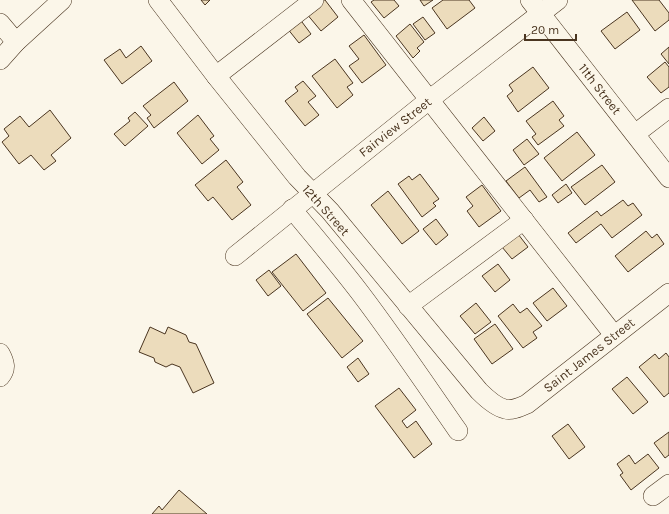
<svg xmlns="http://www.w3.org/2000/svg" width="669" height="514" font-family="Karla,sans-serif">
  <rect width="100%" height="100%" fill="#fbf6e9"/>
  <g fill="#ecdcbc" stroke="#4a3520">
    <path d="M201,0H210L205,5Z"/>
    <path d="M322,0H325L338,17L321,31L306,13Z"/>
    <path d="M374,0H394L399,6L384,18L371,2Z"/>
    <path d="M420,0H433L424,6Z"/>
    <path d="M443,0H469L475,8L447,29L432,8Z"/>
    <path d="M632,0H659L669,13V20L655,31Z"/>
    <path d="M627,12L640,30L615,49L601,31Z"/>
    <path d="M423,17L435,33L425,40L413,24Z"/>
    <path d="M299,18L311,34L299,43L287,28Z"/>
    <path d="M410,24L424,42L417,48L420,51L413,58L396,36Z"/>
    <path d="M364,35L386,65L362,83L349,66L359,59L349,46Z"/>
    <path d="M141,46L152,61L122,84L104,60L120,49L126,58Z"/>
    <path d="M669,47V64L661,54Z"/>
    <path d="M335,59L353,83L347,87L353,95L337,108L312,76Z"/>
    <path d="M665,62L669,67V87L661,93L647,77Z"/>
    <path d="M533,67L549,88L518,112L507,96L513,91L509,85Z"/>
    <path d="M303,81L316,96L308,102L319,115L305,126L285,101L298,91L295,87Z"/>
    <path d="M174,82L188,101L154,128L147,118L151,115L143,106Z"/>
    <path d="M553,101L564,116L559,120L564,126L538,145L532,137L536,134L526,121Z"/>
    <path d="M50,110L71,138L51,155L56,161L44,170L31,155L19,164L2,142L9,136L4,129L20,116L29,127Z"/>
    <path d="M135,112L148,126L125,146L114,134L130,121L128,118Z"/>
    <path d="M198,115L214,136L210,139L219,150L202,164L177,133Z"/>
    <path d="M484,117L495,131L483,141L472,128Z"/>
    <path d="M577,132L595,155L562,181L544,158Z"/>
    <path d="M527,139L539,154L524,165L513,150Z"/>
    <path d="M226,160L243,182L237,187L251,205L232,220L213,197L208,201L195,185Z"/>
    <path d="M602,165L615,182L585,205L571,187Z"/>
    <path d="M525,167L547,197L539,202L530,190L519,198L506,181Z"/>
    <path d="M420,174L439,199L433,203L436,206L422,217L398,184L409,176L412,180Z"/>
    <path d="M566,184L572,193L558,203L552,195Z"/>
    <path d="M482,185L501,211L479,227L467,211L473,206L466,197Z"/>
    <path d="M388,191L419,231L402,244L371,205Z"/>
    <path d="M623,200L628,206L633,203L642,215L612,238L601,224L576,243L568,233L597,211L601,216Z"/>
    <path d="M436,219L448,235L436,245L423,229Z"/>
    <path d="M646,231L652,238L657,234L664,244L628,272L615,256Z"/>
    <path d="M518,234L528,247L512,259L502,247Z"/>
    <path d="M296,254L326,293L303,311L272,272Z"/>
    <path d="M498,264L510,280L495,292L482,276Z"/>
    <path d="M269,270L281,286L268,296L256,280Z"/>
    <path d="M553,288L567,306L547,321L533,303Z"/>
    <path d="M328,298L363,341L342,358L307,314Z"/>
    <path d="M476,303L491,322L475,334L460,316Z"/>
    <path d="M513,304L520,313L527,308L542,326L533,332L537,338L523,348L498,316Z"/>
    <path d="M495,324L513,349L492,364L474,339Z"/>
    <path d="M150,327L165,334L168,327L186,335L189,342L196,344L214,383L193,393L180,367L172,364L166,367L155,362L154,358L139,352Z"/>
    <path d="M666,353L669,357V393L664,397L639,367L655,354L659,359Z"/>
    <path d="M358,358L369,374L358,382L347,367Z"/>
    <path d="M627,377L648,402L633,414L612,389Z"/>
    <path d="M399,388L416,410L402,421L407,428L416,421L432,444L414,458L375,406Z"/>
    <path d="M568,424L585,447L569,459L552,436Z"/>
    <path d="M669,432V455L665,458L654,443Z"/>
    <path d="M648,454L659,468L631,490L620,475L623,473L617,464L629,455L635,464Z"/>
    <path d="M179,490L207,514H152L159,506L162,510Z"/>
  </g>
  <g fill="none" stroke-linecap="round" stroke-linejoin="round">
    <defs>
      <g id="minor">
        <path d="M158,0L216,76L297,177L330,211L479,391C485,397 496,407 505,409C512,411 520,407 527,404L669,293"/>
        <path d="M351,0L614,335"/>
        <path d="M530,0L669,178"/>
        <path d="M0,23L16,42"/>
        <path d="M0,60L16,42L62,0"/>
        <path d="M216,76L314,0"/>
        <path d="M635,134L669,108"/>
        <path d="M292,209C315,237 339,265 361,294C395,339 426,385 458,431"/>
        <path d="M235,256L429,100L558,0"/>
        <path d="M408,306L524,220"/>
        <path d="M0,353C5,362 7,369 0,377"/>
        <path d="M653,496L669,484"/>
      </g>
    </defs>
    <use href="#minor" stroke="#4a3520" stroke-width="20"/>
    <use href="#minor" stroke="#fbf6e9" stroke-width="19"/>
  </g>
  <g text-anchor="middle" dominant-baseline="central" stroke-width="3" stroke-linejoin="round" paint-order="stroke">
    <g font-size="13" fill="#4a3520" stroke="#fbf6e9">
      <text transform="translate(600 89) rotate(52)">11th Street</text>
      <text transform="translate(395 127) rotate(-38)">Fairview Street</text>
      <text transform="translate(326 210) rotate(48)">12th Street</text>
      <text transform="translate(589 355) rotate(-38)">Saint James Street</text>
    </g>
  </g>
  <path d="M525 34v6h51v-6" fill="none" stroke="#4a3520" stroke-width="2"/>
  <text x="531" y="34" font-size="12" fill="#4a3520" stroke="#fbf6e9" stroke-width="3" paint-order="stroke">20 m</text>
</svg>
